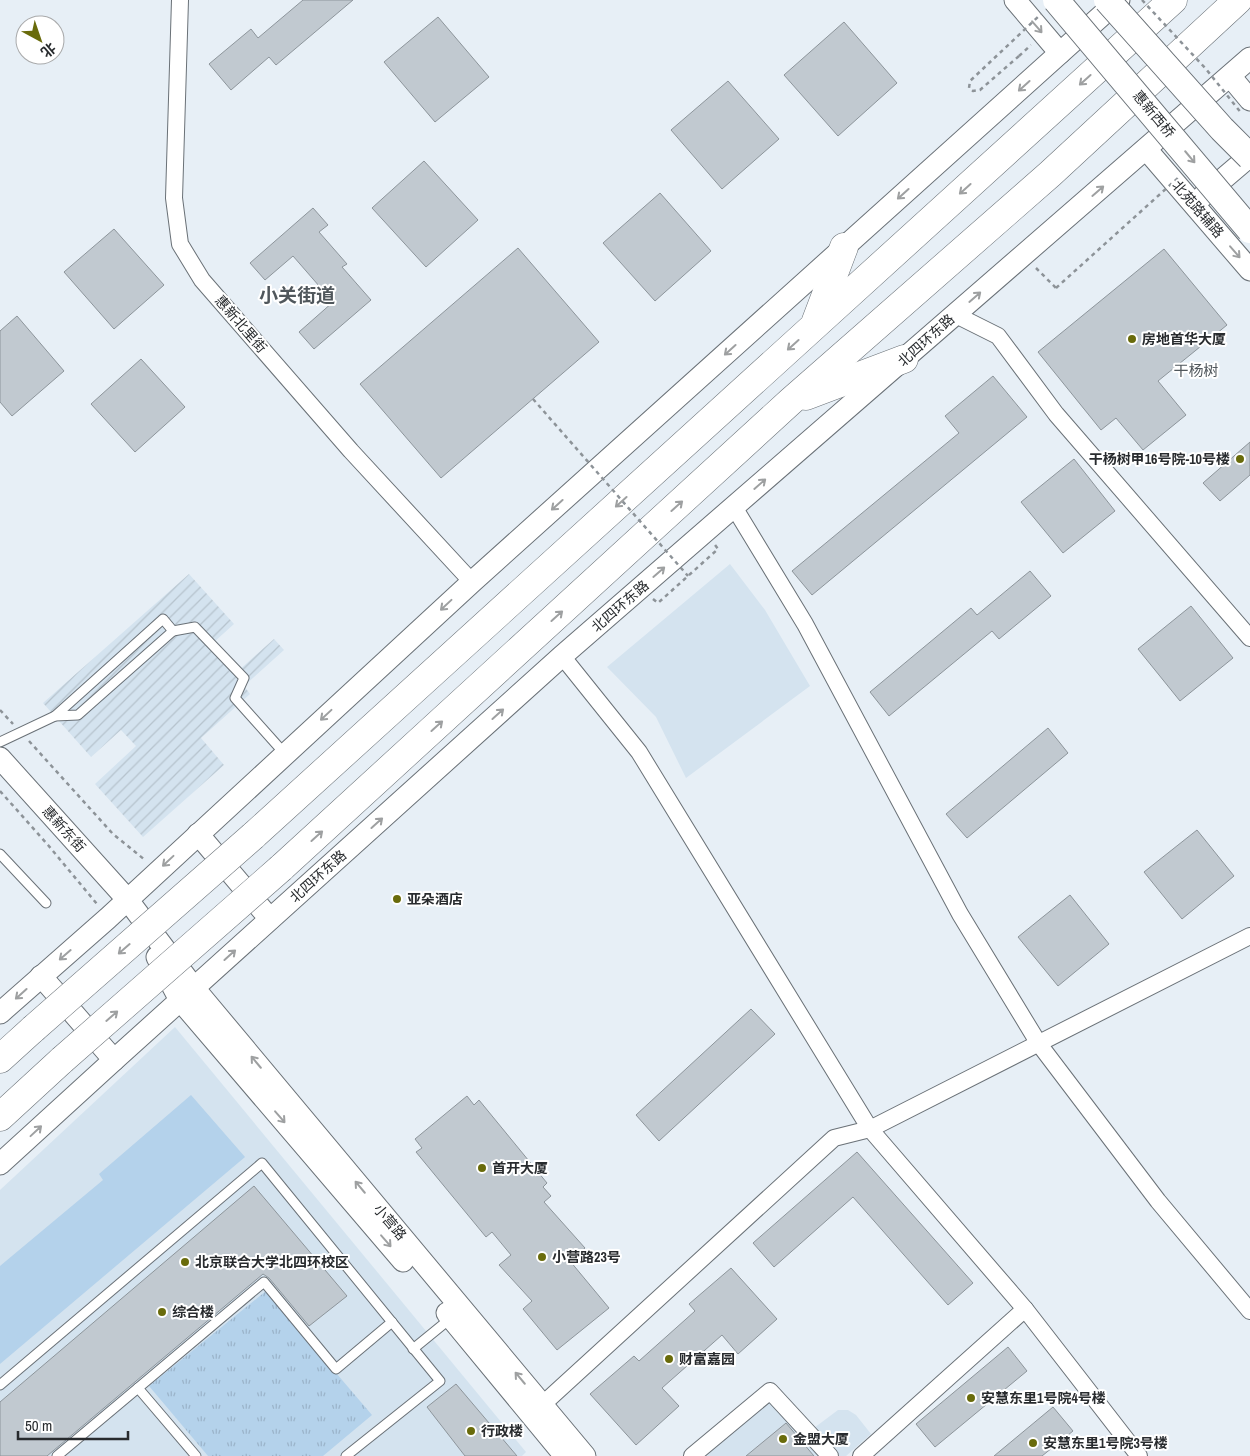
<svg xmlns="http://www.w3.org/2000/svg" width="1250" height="1456" font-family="'Archivo Narrow','Noto Sans SC',sans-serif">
  <defs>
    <pattern id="industrial-furrows" width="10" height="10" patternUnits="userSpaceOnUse" patternTransform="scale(1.25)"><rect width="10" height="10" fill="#d4e3ef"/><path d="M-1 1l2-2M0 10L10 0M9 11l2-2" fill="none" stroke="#b6c3cd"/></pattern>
    <pattern id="grass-tufts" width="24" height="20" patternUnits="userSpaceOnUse" patternTransform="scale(1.25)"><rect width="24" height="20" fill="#b4d2eb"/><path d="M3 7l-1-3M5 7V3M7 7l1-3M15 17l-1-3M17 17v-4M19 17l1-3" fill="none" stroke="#9bb4ca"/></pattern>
  </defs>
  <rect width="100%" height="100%" fill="#e7eff6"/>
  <g fill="#d4e3ef">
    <path d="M730,564L765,610L810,686L686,778L656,717L607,667Z"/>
    <path d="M175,1027L526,1452L522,1456H0V1190Z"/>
    <path d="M770,1385L814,1428L838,1410H848L856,1415L871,1434L846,1456H684Z"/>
  </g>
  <path fill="url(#industrial-furrows)" d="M189,574L234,624L213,643L238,671L274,639L284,650L244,686L250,694L201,738L224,765L143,837L95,784L136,746L121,730L91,757L43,703Z"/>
  <path fill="url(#grass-tufts)" d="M266,1291L372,1415L323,1456H208L149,1386Z"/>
  <path fill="#b4d2eb" d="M191,1095L245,1157L0,1364V1266L103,1180L99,1174Z"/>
  <g fill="#c1c9d0" stroke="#8d959b">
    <path d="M303,0H353L276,65L269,57L231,90L209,64L251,29L258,38Z"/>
    <path d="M438,17L489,77L435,122L384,62Z"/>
    <path d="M844,22L897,83L838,136L784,75Z"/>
    <path d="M728,81L779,139L722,189L671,130Z"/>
    <path d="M424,161L478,220L426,267L372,208Z"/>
    <path d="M660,193L711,251L655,301L603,243Z"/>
    <path d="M313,208L328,225L319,232L347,264L342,267L371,300L314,349L299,332L333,302L293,256L265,280L250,263Z"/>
    <path d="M114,229L164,285L114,329L64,272Z"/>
    <path d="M518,248L599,342L441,478L360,384Z"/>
    <path d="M1164,249L1227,325L1158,381L1186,415L1143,450L1116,418L1101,430L1038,352Z"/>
    <path d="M17,316L64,371L12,416L0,402V331Z"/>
    <path d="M141,359L185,407L135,452L91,404Z"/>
    <path d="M993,376L1027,417L812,595L792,571L959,433L945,416Z"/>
    <path d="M1250,442V475L1220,501L1203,483Z"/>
    <path d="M1074,459L1115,511L1063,553L1021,502Z"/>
    <path d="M1030,571L1051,596L999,639L992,631L889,716L870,692L971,608L977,615Z"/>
    <path d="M1191,606L1233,658L1180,701L1138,649Z"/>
    <path d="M1048,728L1068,753L967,838L946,814Z"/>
    <path d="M1197,830L1234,876L1182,919L1144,872Z"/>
    <path d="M1070,895L1109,944L1058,986L1018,937Z"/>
    <path d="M751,1009L775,1034L659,1141L636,1115Z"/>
    <path d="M467,1096L474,1105L479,1100L547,1183L543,1187L551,1196L544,1202L585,1248L570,1261L609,1308L557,1350L523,1309L532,1301L499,1265L511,1255L492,1232L486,1237L416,1152L422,1148L415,1139Z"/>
    <path d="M857,1152L973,1283L948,1305L853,1197L774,1267L753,1243Z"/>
    <path d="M254,1186L347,1296L309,1326L269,1278L263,1274L47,1456H0V1402Z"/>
    <path d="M731,1268L777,1319L738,1354L722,1335L662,1388L679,1406L636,1445L590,1394L634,1356L639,1361L695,1311L689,1304Z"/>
    <path d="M1008,1347L1027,1371L935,1447L916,1424Z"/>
    <path d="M456,1384L517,1456H465L427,1407Z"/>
    <path d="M1053,1407L1073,1431L1042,1456H994Z"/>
    <path d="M786,1423L814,1456H746Z"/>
  </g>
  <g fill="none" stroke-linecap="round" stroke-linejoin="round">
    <defs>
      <g id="service">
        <path d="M55,716L78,715L173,631"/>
        <path d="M0,742L55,716L163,619L173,631L195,627L244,678L235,698L285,754"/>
        <path d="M0,854L46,903"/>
        <path d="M413,1349L451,1318"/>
        <path d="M0,1385L262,1163L440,1381L346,1456"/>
        <path d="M138,1388L264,1282L336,1369L392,1322"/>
        <path d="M57,1456L138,1388L196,1456"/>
      </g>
      <g id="minor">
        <path d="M180,0L174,198L180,244L202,280L351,451L472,582"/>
        <path d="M954,314L998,336L1056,414L1250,638"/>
        <path d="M734,507L805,624L960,914L1039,1044L1158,1201L1250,1311"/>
        <path d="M562,656L639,752L870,1129L1025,1309L1139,1456"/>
        <path d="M542,1417V1405L834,1138L870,1129L1250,936"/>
        <path d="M692,1456L770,1391L830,1456"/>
        <path d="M861,1456L1025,1309"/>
      </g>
      <g id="tertiary">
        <path d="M1015,0L1060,53"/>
        <path d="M1230,76L1250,100"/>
        <path d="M1146,149L1250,270"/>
        <path d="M1203,196L1250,156"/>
        <path d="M0,758L127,899L194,988L585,1456"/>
        <path d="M198,834L270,919"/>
        <path d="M157,957L180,1000L403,1261"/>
        <path d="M41,976L114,1060"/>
        <path d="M0,1013L108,918L472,582L1119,0"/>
        <path d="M0,1164L114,1060L562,656L1250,58"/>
        <path d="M447,1313L565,1456"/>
      </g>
      <g id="trunk">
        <path d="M816,321L844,247"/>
        <path d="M806,396L904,359"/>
        <path d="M253,836L1173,0"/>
        <path d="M281,868L791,401L1050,174L1238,0"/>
        <path d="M0,1059L33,1029"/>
        <path d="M0,1117L62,1060"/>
      </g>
    </defs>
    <use href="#service" stroke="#6a7177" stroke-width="11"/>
    <use href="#minor" stroke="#6a7177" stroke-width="18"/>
    <use href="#tertiary" stroke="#6a7177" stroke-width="23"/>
    <use href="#trunk" stroke="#6a7177" stroke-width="29"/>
    <g stroke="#8d9398" stroke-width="2.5" stroke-dasharray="4 4" stroke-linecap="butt">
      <path d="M1019,56L1031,45"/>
      <path d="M1036,268L1056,288"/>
      <path d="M653,599L658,603L718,549L715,545"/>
      <path d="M0,710L13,724"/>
      <path d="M29,741L113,834L145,860"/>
      <path d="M0,791L48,845L97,904"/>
    </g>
    <use href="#service" stroke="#fff" stroke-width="9"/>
    <use href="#minor" stroke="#fff" stroke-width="16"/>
    <use href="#tertiary" stroke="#fff" stroke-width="21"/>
    <use href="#trunk" stroke="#fff" stroke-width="28"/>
    <defs>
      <g id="primary-bridge">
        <path d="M1056,0L1250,230"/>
        <path d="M1107,0L1222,129L1250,157"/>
      </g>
      <g id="trunk-bridge">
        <path d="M33,1029L253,836"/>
        <path d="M62,1060L281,868"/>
      </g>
    </defs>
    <use href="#primary-bridge" stroke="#6a7177" stroke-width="28" stroke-linecap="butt"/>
    <use href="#trunk-bridge" stroke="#6a7177" stroke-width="29" stroke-linecap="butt"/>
    <g stroke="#8d9398" stroke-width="2.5" stroke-dasharray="4 4" stroke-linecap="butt">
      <path d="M1142,0L1206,69L1242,114"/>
      <path d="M1019,56L980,90L973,91L969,88L970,81L1041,14"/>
      <path d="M1056,288L1179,177"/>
      <path d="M533,399L688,576"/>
    </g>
    <use href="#primary-bridge" stroke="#fff" stroke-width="26"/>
    <use href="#trunk-bridge" stroke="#fff" stroke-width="28"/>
  </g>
  <defs><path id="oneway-shaft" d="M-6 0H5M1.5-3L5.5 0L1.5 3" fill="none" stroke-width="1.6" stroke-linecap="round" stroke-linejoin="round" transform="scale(1.25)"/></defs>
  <g stroke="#9ea0a1">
    <use href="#oneway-shaft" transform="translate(1037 27) rotate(49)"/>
    <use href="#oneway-shaft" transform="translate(1085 80) rotate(138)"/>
    <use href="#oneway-shaft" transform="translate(1024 86) rotate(138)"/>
    <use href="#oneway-shaft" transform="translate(1190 157) rotate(50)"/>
    <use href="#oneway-shaft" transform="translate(965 189) rotate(138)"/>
    <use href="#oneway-shaft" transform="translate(1098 191) rotate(-41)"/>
    <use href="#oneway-shaft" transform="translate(903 194) rotate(138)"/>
    <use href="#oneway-shaft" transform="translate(1235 252) rotate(49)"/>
    <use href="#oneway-shaft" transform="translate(975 297) rotate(-41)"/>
    <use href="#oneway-shaft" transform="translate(793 345) rotate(138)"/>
    <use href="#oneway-shaft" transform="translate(730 350) rotate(138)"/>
    <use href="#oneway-shaft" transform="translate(760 484) rotate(-41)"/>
    <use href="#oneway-shaft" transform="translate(621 502) rotate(138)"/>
    <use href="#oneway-shaft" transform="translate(557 505) rotate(138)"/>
    <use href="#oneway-shaft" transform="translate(677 506) rotate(-42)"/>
    <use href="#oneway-shaft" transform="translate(659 572) rotate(-41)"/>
    <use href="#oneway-shaft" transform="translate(446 605) rotate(137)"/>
    <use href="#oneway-shaft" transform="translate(557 616) rotate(-42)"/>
    <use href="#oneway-shaft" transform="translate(498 714) rotate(-42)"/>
    <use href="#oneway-shaft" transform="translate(326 715) rotate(137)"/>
    <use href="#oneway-shaft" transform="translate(437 726) rotate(-42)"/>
    <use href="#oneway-shaft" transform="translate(377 823) rotate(-42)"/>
    <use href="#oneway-shaft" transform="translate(317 836) rotate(-42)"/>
    <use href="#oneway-shaft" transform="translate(168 861) rotate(137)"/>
    <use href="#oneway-shaft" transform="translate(124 949) rotate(139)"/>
    <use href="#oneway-shaft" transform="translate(65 955) rotate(139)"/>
    <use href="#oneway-shaft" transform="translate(230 955) rotate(-42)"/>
    <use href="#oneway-shaft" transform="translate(21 994) rotate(138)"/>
    <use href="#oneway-shaft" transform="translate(112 1016) rotate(-41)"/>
    <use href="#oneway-shaft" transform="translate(256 1062) rotate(-130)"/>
    <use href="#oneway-shaft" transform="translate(280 1117) rotate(49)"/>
    <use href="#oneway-shaft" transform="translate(36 1131) rotate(-43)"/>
    <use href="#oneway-shaft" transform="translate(360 1187) rotate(-130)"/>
    <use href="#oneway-shaft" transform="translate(386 1241) rotate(49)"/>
    <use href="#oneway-shaft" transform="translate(520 1378) rotate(-130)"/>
  </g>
  <g fill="#696b0b" stroke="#fff" stroke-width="2">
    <circle cx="1132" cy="339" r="5"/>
    <circle cx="1240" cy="459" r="5"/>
    <circle cx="397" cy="899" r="5"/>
    <circle cx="482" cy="1168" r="5"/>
    <circle cx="542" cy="1257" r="5"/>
    <circle cx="185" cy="1262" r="5"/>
    <circle cx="162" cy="1312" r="5"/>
    <circle cx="669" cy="1359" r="5"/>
    <circle cx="971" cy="1398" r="5"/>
    <circle cx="471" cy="1431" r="5"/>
    <circle cx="783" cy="1439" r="5"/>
    <circle cx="1033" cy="1443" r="5"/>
  </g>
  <g text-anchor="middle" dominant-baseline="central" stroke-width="4" stroke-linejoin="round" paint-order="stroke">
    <g font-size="14" fill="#282b2e" stroke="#fff">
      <text transform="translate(1154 114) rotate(50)">惠新西桥</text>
      <text transform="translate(1198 209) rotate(49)">北苑路辅路</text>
      <text transform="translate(241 324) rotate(49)">惠新北里街</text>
      <text transform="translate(926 340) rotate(-42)">北四环东路</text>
      <text transform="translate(620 606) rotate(-41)">北四环东路</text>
      <text transform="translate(64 829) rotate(48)">惠新东街</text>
      <text transform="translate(318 876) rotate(-42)">北四环东路</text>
      <text transform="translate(390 1222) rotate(50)">小营路</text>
    </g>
    <g font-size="14" font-weight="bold" fill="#282b2e" stroke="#fff" text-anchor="start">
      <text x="1142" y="339">房地首华大厦</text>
      <text x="1230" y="459" text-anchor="end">干杨树甲16号院-10号楼</text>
      <text x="407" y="899">亚朵酒店</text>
      <text x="492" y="1168">首开大厦</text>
      <text x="552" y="1257">小营路23号</text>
      <text x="195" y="1262">北京联合大学北四环校区</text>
      <text x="172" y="1312">综合楼</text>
      <text x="679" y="1359">财富嘉园</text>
      <text x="981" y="1398">安慧东里1号院4号楼</text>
      <text x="481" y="1431">行政楼</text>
      <text x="793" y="1439">金盟大厦</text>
      <text x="1043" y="1443">安慧东里1号院3号楼</text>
    </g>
    <g font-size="15" fill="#50575c" stroke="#fff">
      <text x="1196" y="370">干杨树</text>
    </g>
    <g font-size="19" font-weight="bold" fill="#50575c" stroke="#fff">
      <text x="297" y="295">小关街道</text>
    </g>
  </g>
  <g transform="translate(40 40) rotate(140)"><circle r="24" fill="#ffffff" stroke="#a9aaab"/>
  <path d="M0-4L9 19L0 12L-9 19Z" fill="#696b0b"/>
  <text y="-8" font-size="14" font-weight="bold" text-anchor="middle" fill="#282b2e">北</text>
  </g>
  <path d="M18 1431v8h110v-8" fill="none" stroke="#282b2e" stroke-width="2.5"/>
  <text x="25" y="1431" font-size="15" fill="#282b2e" stroke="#ffffff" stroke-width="4" paint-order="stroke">50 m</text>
</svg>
